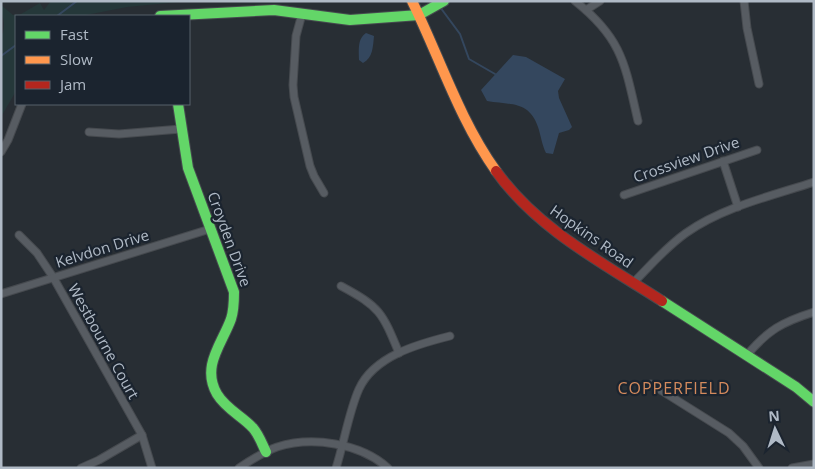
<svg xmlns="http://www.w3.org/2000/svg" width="815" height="469" font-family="'Open Sans',sans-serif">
  <rect width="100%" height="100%" fill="#282e34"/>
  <path fill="#25383a" d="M51,1H189L127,7L81,16H16V91L1,117V34L3,33C6,18 1,18 1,5L13,15L21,14L40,3L44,10Z"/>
  <g fill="#34475e">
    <path d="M366,33L374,36C373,46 373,58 363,63L359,60C359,51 357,39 366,33Z"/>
    <path d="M513,55L526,57L565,79L558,91L559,98L572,127L569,130L559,133L553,154L546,153C542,145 541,136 538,127C529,101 511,105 487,101L481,90Z"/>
  </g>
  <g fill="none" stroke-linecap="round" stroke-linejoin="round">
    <g stroke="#34475e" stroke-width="2">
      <path d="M440,7L460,34L469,59L495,74"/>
      <path d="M57,16L77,1"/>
      <path d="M1,56L16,45"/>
    </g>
    <defs>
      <g id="street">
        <path d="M575,1C623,39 625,65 638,121"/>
        <path d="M744,1L747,28L759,84"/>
        <path d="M586,10L600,1"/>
        <path d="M302,14L296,36L293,85L294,97L310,166L314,176L324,193"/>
        <path d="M89,132L119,134L181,129"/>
        <path d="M1,152L8,140L22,104"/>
        <path d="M723,161L738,207"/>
        <path d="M624,195L757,150"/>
        <path d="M19,235L37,253L53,277L142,435L152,468"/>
        <path d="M633,283C650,266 666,247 686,233C723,207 771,196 814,182"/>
        <path d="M341,286C380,307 382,312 399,353"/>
        <path d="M1,294L210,229"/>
        <path d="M746,356C768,330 782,322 814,312"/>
        <path d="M651,384L729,433L743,446L759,468"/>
        <path d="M81,468L99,460L142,435"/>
        <path d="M239,468C251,460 263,452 277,447C312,436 360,443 388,468"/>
        <path d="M336,468C344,443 349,411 359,389C374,356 418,344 450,336"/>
        <path d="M792,468L814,464"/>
      </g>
      <g id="fast">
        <path d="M160,16L274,10L350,20L419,15L444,1"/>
        <path d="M178,104L188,168L234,292C234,301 234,310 231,319C222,344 201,366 217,394C226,409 242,416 253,428C259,435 262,444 266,452"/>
        <path d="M662,301L796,387L814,402"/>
      </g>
      <path id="slow" d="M412,1C440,58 459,119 496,171"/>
      <path id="jam" d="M496,171C537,229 603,263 662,301"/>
    </defs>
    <use href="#street" stroke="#464a4f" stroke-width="9"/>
    <use href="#fast" stroke="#464a4f" stroke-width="12"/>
    <use href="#slow" stroke="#464a4f" stroke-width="12"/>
    <use href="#jam" stroke="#464a4f" stroke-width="12"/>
    <use href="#street" stroke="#575c62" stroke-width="7"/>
    <use href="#fast" stroke="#63d668" stroke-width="10"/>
    <use href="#slow" stroke="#ff974d" stroke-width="10"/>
    <use href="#jam" stroke="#b3261e" stroke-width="10"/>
  </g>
  <g text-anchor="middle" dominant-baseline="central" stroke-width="4.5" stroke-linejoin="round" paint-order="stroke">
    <g font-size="15" fill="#b0bac6" stroke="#1b242f">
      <text transform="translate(686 159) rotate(-19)">Crossview Drive</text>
      <text transform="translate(592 236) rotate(35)">Hopkins Road</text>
      <text transform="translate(230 239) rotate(70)">Croyden Drive</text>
      <text transform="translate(102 248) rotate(-17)">Kelvdon Drive</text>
      <text transform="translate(104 341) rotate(61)">Westbourne Court</text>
    </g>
    <g font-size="16" letter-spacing="1" fill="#d48a5d" stroke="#1b242f">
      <text x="674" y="388">COPPERFIELD</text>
    </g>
  </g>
  <rect width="815" height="469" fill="none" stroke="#b0bac6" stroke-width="5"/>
  <rect x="15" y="15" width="175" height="90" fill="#1b242f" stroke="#57606b"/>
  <rect x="25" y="31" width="25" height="8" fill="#63d668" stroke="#57606b"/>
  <text x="60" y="40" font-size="15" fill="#b0bac6">Fast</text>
  <rect x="25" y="56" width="25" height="8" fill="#ff974d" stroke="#57606b"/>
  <text x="60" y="65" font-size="15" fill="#b0bac6">Slow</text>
  <rect x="25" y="81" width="25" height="8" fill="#b3261e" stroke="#57606b"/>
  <text x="60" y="90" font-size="15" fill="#b0bac6">Jam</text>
  <g transform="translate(775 429) rotate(356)" stroke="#1b242f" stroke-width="4" paint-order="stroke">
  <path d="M0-4L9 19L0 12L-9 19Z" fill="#b0bac6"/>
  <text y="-8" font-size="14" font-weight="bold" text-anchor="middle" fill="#b0bac6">N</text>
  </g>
</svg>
